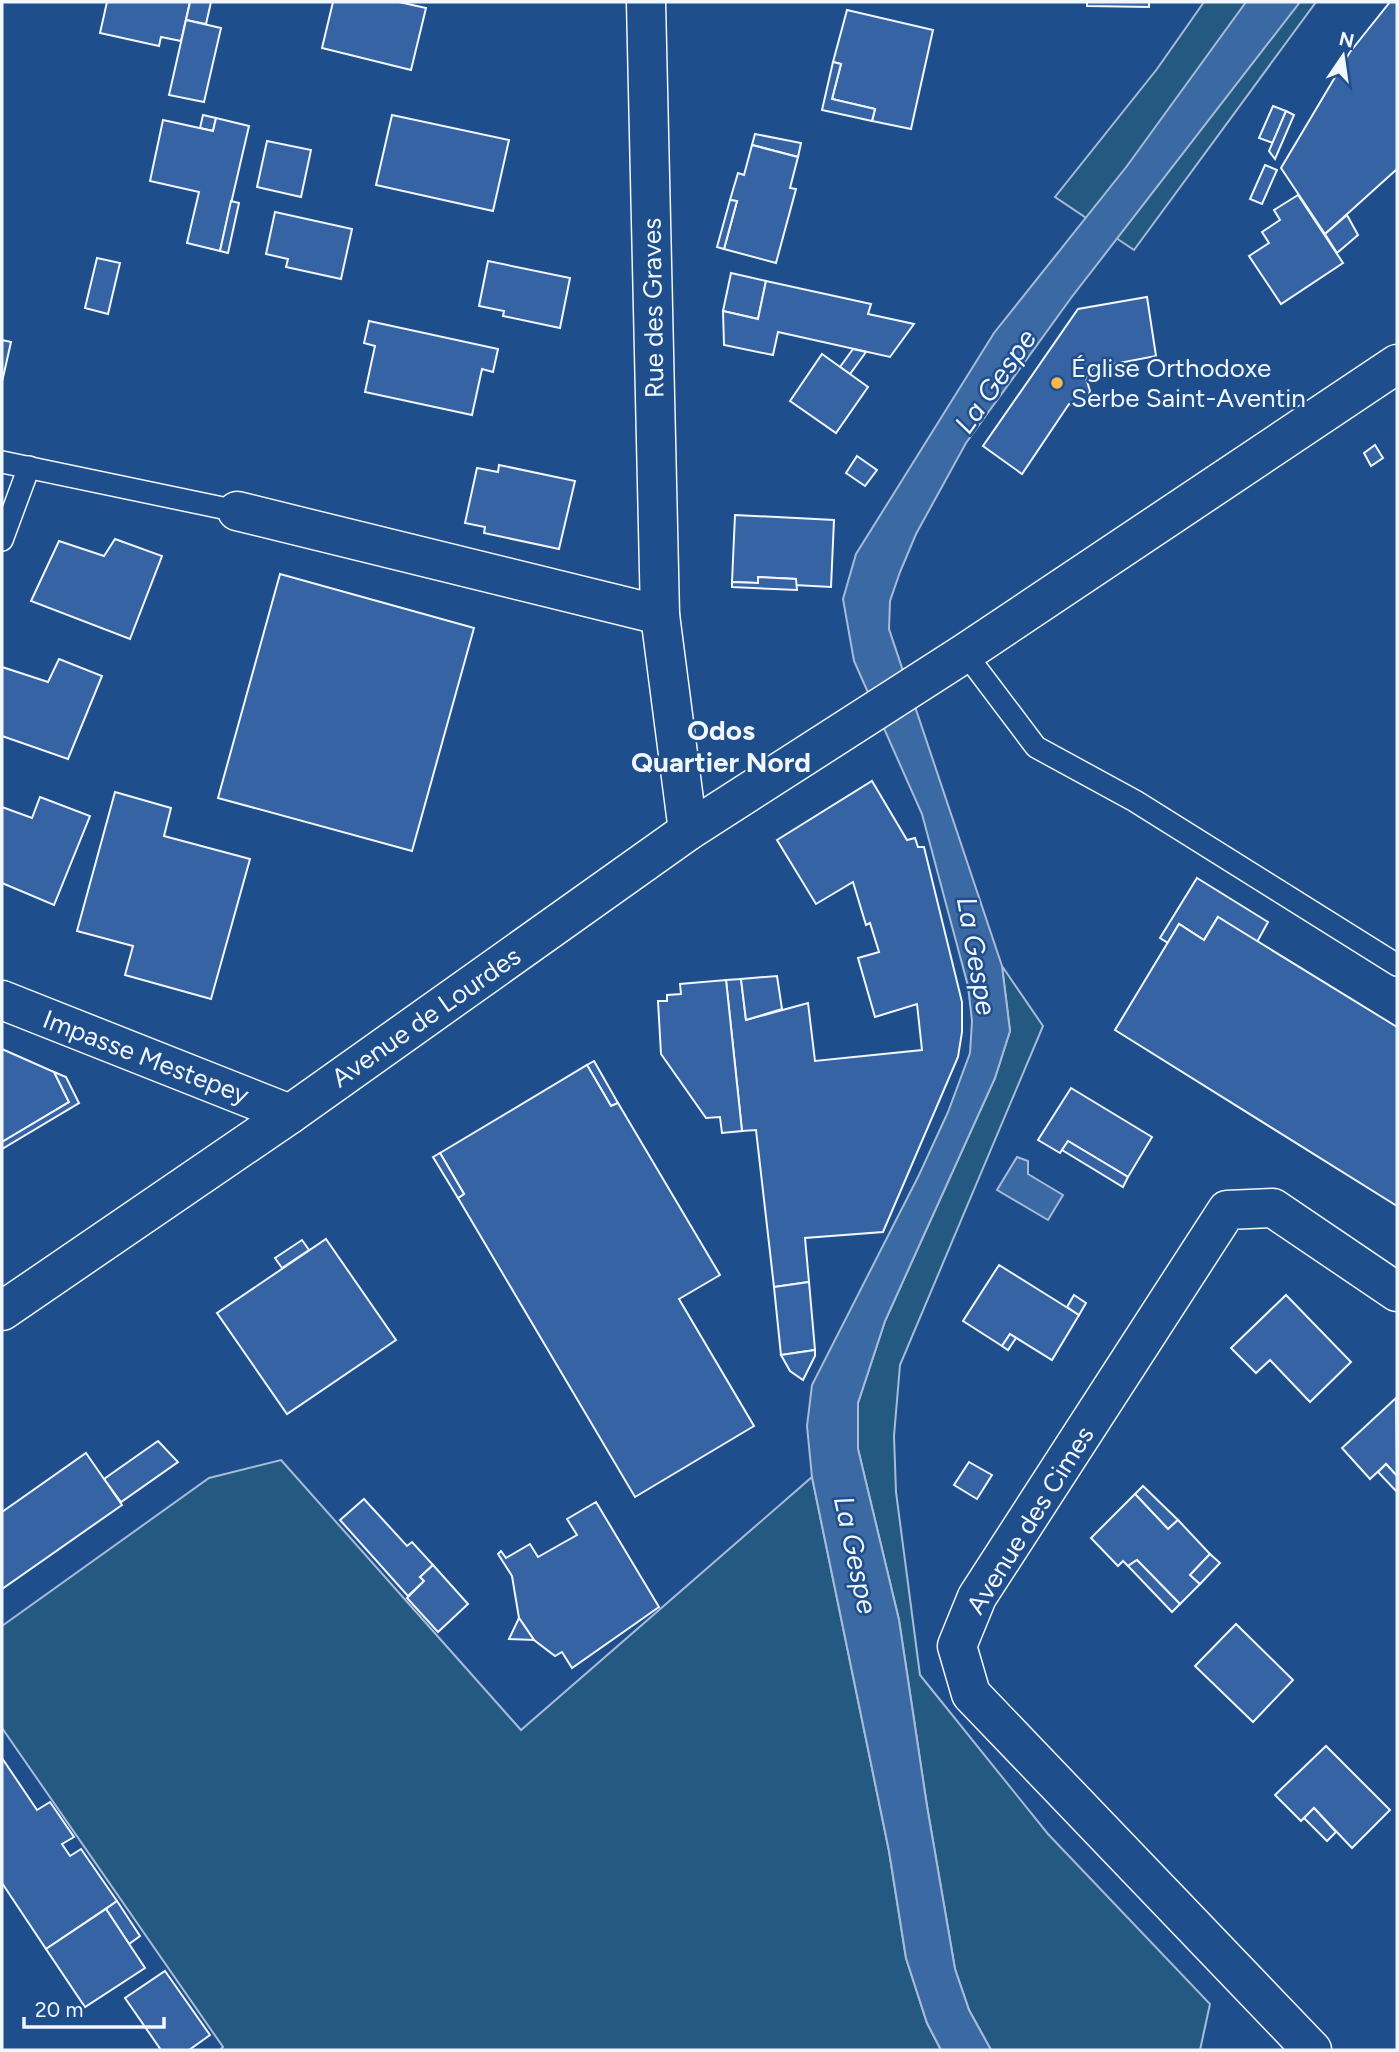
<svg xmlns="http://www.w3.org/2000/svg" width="1399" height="2052" font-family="Figtree,sans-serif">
  <rect width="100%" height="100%" fill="#1f4e8c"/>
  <g fill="#245a82" stroke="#a8bbd7" stroke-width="2">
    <path d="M1204,2H1316L1134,250L1055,197L1157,69Z"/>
    <path d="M1002,966L1043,1026L900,1365L894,1436L896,1492L920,1675L1048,1834L1210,2004L1200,2050H991L969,2010L955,1969L927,1806L899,1620L858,1449V1403L885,1321L995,1078L1010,1031Z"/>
    <path d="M281,1460L521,1730L812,1477L889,1851L906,1958L927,2023L941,2050H220L223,2047L2,1728V1626L209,1478Z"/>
  </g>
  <g fill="#3b69a3" stroke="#a8bbd7" stroke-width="2">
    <path d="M1246,2H1300L1071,298L966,443L916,534L900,572L890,601L889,629L1002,966L1010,1031L995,1078L885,1321L858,1403V1449L899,1620L927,1806L955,1969L969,2010L991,2050H941L927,2023L906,1958L889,1851L812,1477L807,1426L812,1385L919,1175L948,1112L970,1053L972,1021L968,986L922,814L854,661L843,599L856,554L994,333L1127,166Z"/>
    <path d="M1017,1157L1028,1161V1174L1063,1195L1048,1220L997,1190Z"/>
  </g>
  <g fill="#3563a3" stroke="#f2f6ff" stroke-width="2">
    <path d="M107,2H190L181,41L161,37L159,46L100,33Z"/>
    <path d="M190,2H211L206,24L186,20Z"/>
    <path d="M333,2H399L426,8L411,70L322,48Z"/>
    <path d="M1087,2H1149V7L1087,6Z"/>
    <path d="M1390,2H1397V169L1325,234L1281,168L1350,52Z"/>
    <path d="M847,10L933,30L911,129L872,121L875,109L832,99L841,64L833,62Z"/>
    <path d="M186,20L221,28L204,102L169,95Z"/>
    <path d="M833,62L841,64L832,99L875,109L872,121L822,110Z"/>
    <path d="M1273,106L1286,111L1273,143L1259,138Z"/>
    <path d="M1286,111L1294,115L1275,159L1269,151Z"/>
    <path d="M203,115L216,118L213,131L200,128Z"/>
    <path d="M392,115L509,140L493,211L376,185Z"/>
    <path d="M216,118L249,126L220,251L187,243L199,192L150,181L163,120L213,131Z"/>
    <path d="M755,134L801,143L798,157L752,145Z"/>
    <path d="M267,141L311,150L301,197L257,187Z"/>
    <path d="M752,145L798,157L790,188L796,189L776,263L724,249L737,201L730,200L738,173L744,175Z"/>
    <path d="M1265,165L1277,170L1262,204L1250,199Z"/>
    <path d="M1298,195L1343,263L1281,304L1249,256L1269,243L1262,232L1280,220L1274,210Z"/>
    <path d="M730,200L737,201L724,249L717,247Z"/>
    <path d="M231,201L239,203L228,253L220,251Z"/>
    <path d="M275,212L352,229L341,279L286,267L288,259L266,254Z"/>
    <path d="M1347,215L1358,235L1337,253L1325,234Z"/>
    <path d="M97,258L120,263L108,314L85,308Z"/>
    <path d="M488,261L570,278L560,328L503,316L504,311L479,306Z"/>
    <path d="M731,273L766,281L758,319L723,311Z"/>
    <path d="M766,281L871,304L868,314L914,324L890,357L778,332L773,355L724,345L723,311L758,319Z"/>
    <path d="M1147,297L1156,356L1093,368L1086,378L1090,391L1087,400L1078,405L1069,404L1022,474L983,446L1078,309Z"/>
    <path d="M369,321L498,349L493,372L482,369L472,415L365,392L375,346L364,343Z"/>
    <path d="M2,340L11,342L2,382Z"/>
    <path d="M853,349L866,352L850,374L840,367Z"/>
    <path d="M822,354L868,387L836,433L790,401Z"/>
    <path d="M1375,445L1383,458L1371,466L1364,453Z"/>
    <path d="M857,456L877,470L865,486L846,473Z"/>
    <path d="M499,465L575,481L559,549L484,533L485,527L465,523L477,468L498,472Z"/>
    <path d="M735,515L834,520L831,587L795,585L796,579L758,577V583L732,582Z"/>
    <path d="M115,539L162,556L130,639L31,601L59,541L104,556Z"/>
    <path d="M280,574L474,628L412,851L218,798Z"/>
    <path d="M758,577L796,579L797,590L732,587V582L758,583Z"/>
    <path d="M59,659L102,676L68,759L2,736V667L48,682Z"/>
    <path d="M872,781L907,840L915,838L918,847H924L962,1002V1032L958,1057L883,1232L805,1238L809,1282L774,1287L756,1130L742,1131L726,980L741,979L746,1020L808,1003L815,1061L922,1050L917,1004L875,1017L858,958L879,952L870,923L866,925L853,882L816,904L777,840Z"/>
    <path d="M115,792L171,808L164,836L250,859L211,999L125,975L133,946L77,931Z"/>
    <path d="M40,797L90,816L54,905L2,883V807L32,818Z"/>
    <path d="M1197,878L1268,922L1257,942L1218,917L1204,940L1179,924L1168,943L1160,938Z"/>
    <path d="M1218,917L1397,1027V1206L1115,1030L1179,924L1204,940Z"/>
    <path d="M777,976L782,1009L746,1020L741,979Z"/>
    <path d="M726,980L742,1131L722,1133L720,1117L706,1118L661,1054L658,1001H667V995L681,994L680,984Z"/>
    <path d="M2,1049L54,1072L69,1102L2,1142Z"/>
    <path d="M594,1061L618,1103L611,1106L587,1065Z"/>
    <path d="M587,1065L611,1106L618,1103L720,1275L679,1299L754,1426L635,1497L458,1198L464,1194L440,1153Z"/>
    <path d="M54,1072L66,1077L79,1103L2,1149V1142L69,1102Z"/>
    <path d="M1071,1088L1152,1137L1128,1177L1068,1141L1060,1153L1038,1140Z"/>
    <path d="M1068,1141L1128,1177L1123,1187L1062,1150Z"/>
    <path d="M440,1153L464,1194L458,1198L433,1157Z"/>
    <path d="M326,1239L396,1340L287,1414L217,1313Z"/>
    <path d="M302,1240L309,1250L282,1268L275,1258Z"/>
    <path d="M999,1265L1079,1315L1052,1360L1010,1334L1002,1346L963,1321Z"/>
    <path d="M809,1282L815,1350L781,1355L774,1287Z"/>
    <path d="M1074,1295L1086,1303L1079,1315L1067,1307Z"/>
    <path d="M1286,1295L1351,1362L1310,1402L1270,1360L1256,1373L1231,1348Z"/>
    <path d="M1010,1334L1016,1338L1008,1350L1002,1346Z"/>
    <path d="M815,1350V1356L803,1380L790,1371L781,1355Z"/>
    <path d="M1396,1398L1397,1476L1386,1464L1370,1479L1342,1448Z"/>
    <path d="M158,1441L178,1462L121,1502L104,1479Z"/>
    <path d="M86,1453L122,1505L2,1589V1512Z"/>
    <path d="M969,1462L992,1475L977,1499L954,1485Z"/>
    <path d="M1386,1464L1397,1476V1492L1378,1472Z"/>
    <path d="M1143,1486L1178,1520L1168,1529L1135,1494Z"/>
    <path d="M1135,1494L1168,1529L1178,1520L1210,1554L1190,1575L1200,1584L1180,1604L1137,1560L1128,1566L1123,1561L1118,1566L1091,1538Z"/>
    <path d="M364,1499L407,1546L412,1542L433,1565L420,1577L424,1581L408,1596L340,1520Z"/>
    <path d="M596,1502L659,1607L572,1668L562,1652L555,1656L534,1640L519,1618L512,1576L498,1554L501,1551L506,1558L530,1544L538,1557L577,1535L567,1519Z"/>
    <path d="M1210,1554L1220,1563L1200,1584L1190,1575Z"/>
    <path d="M1137,1560L1180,1604L1172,1612L1128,1566Z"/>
    <path d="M433,1565L468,1604L438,1632L407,1598L424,1581L420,1577Z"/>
    <path d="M519,1618L534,1640L509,1639Z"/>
    <path d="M1236,1624L1293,1680L1253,1722L1195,1666Z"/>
    <path d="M1326,1746L1390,1810L1352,1848L1314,1808L1301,1821L1275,1795Z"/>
    <path d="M2,1758L37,1810L50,1802L74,1837L62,1844L70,1856L81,1849L117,1901L46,1949L2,1883Z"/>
    <path d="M1314,1808L1336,1832L1327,1841L1304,1818Z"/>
    <path d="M117,1901L140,1936L129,1944L106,1909Z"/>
    <path d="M106,1909L145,1968L85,2007L46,1949Z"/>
    <path d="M165,1971L210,2035L189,2050H161L125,1998Z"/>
  </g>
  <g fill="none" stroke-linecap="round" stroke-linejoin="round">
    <defs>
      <g id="lane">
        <path d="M2,462L237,511"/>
        <path d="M2,540L29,467"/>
        <path d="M965,653L1036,747L1135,801L1397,965"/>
      </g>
      <g id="street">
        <path d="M646,2L660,615L688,831"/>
        <path d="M237,511L660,615"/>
        <path d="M2,1000L290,1114"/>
        <path d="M1312,2050L971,1694L957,1646L977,1597L1227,1210L1273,1208L1397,1292"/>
      </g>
      <path id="secondary" d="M2,1311L290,1114L688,831L965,653L1397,364"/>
    </defs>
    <use href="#lane" stroke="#f2f6ff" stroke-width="24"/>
    <use href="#street" stroke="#f2f6ff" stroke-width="41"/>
    <use href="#secondary" stroke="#f2f6ff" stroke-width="41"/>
    <use href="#lane" stroke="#1f4e8c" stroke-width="21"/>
    <use href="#street" stroke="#1f4e8c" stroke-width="38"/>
    <use href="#secondary" stroke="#1f4e8c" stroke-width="38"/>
  </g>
  <circle fill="#ffb74d" stroke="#1f4e8c" stroke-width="2.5" cx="1057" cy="383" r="7"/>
  <g text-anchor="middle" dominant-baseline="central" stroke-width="5" stroke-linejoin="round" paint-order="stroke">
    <g font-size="26" fill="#f2f6ff" stroke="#1f4e8c">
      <text transform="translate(653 308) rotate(-91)">Rue des Graves</text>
      <text transform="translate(426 1017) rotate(-35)">Avenue de Lourdes</text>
      <text transform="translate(146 1057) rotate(21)">Impasse Mestepey</text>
      <text transform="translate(1030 1520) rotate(-58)">Avenue des Cimes</text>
    </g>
    <g font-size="26" fill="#f2f6ff" stroke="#1f4e8c" text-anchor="start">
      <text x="1071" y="368">Église Orthodoxe<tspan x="1071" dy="30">Serbe Saint-Aventin</tspan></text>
    </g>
    <g font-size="28" font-style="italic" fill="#f2f6ff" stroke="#1f4e8c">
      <text transform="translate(995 381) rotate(-55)">La Gespe</text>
      <text transform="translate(977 956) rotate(80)">La Gespe</text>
      <text transform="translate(856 1555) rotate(78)">La Gespe</text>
    </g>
    <g font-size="28" font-weight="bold" fill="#f2f6ff" stroke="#1f4e8c">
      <text x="721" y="730">Odos<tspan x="721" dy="32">Quartier Nord</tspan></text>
    </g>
  </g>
  <rect width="1399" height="2052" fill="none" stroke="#f2f6ff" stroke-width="7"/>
  <g transform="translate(1343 56) rotate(13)" stroke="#1f4e8c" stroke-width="5" paint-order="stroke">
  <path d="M0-5L12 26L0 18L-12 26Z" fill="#f2f6ff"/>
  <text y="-10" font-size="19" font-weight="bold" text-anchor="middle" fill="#f2f6ff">N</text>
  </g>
  <path d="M24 2017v10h140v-10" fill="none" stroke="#f2f6ff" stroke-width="3.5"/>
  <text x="35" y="2017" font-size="21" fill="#f2f6ff" stroke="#1f4e8c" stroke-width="5" paint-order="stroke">20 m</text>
</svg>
